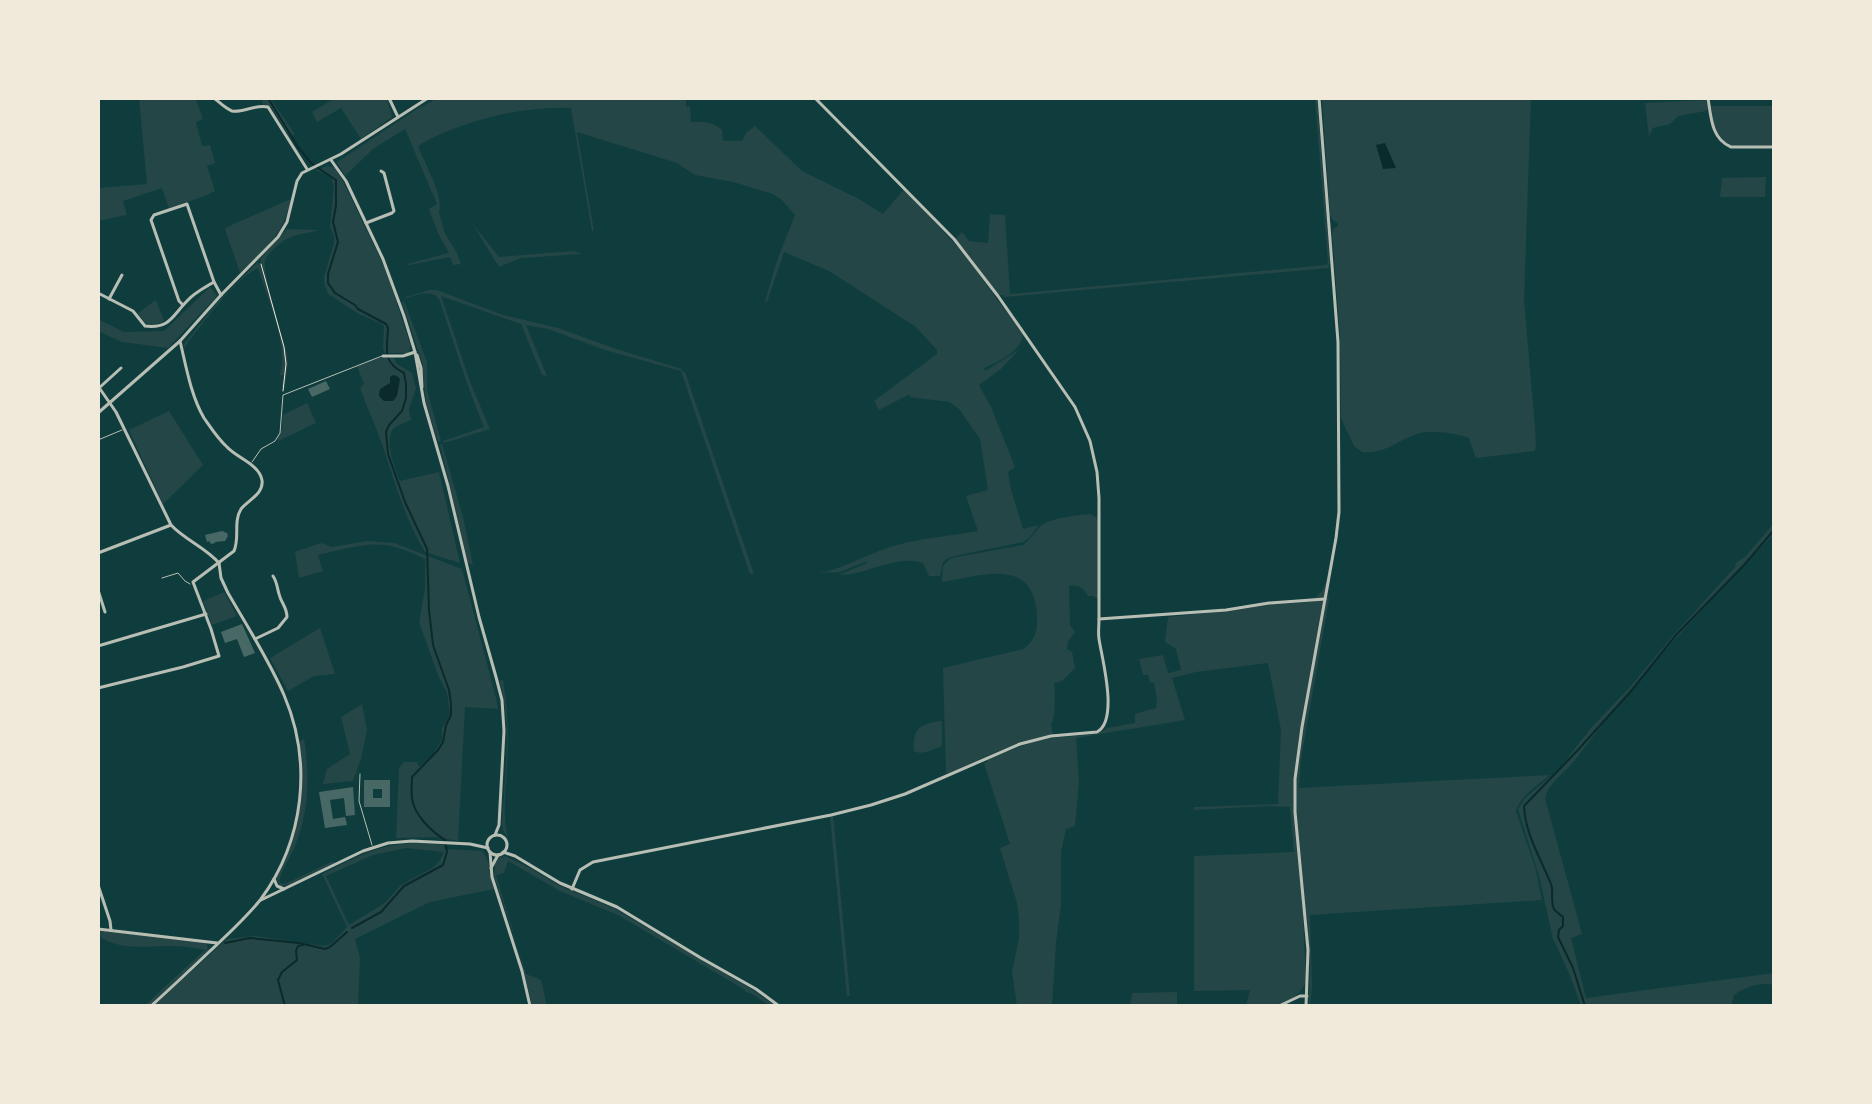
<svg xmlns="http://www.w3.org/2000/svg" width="1872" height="1104" font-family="'Titillium Web',sans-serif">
  <rect width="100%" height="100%" fill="#0f3d3e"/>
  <g fill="#244646" fill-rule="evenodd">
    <path d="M139,98H195L203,119L196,122L202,146L210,145L215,163L207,166L215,191L205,196L169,208L162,188L123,201L127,215L98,221V188L147,184Z"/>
    <path d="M261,98H270L295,134L290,137L272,108L263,104Z"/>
    <path d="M335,98H387L392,117L361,139L341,108L317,122L312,112Z"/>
    <path d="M438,98L686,99V107H690L691,122C704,122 712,121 722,130L723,141H742L746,133L755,126L802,171L859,199L883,214L904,189L965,255L1023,335C1020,353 998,361 983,369L984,370H987L1020,349L1001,369L979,385L991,407L1015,467L1008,472L1010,486L1023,529L1039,525L1029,538L1023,542L950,557L943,562L940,576H929L923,563C894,554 866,576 839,575L867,563V561L840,572L819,573C847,568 870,552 897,545C923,538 951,536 978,531L966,496L988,490L980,439L959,409L949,402L909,397L910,394L879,410L874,401L937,354V350L916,327L829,271L784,252L767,302L765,301L778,258L795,215L782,200L773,194L733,182L695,175L677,163L577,132L594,231H592L571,108C521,106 460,121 418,146C424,163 444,195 439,212L445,234L456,251L461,264L453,265L450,257L409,265L407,264L449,253L438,233L429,209L437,204L405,129L373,149L345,176L337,162L417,109Z"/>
    <path d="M1315,98H1317L1330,262L1328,268L1004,297L1003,295H999L955,239L962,232L969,241L988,243L990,214L1005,215L1010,294L1326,265L1328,263Z"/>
    <path d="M1322,98H1531L1524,299L1535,428L1536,448L1534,451L1477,458L1475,456L1469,438C1455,433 1431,429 1417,434C1396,441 1386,454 1362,452L1354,446L1341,418L1340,336L1332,232L1333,229L1338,226V223L1333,220L1330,215Z"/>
    <path d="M1707,100L1708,108L1706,111L1678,116L1670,124L1653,128L1649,137L1645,103Z"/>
    <path d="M1711,106H1774V146C1759,146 1732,151 1721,139C1713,132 1713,116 1711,106Z"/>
    <path d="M327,166L335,168L343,181L387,273L410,344V349L408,353H386L383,349L384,326L380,323L359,314L328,294L324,283V277L334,243V236L330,227L334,186L331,177L316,170Z"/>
    <path d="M1766,177L1765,197H1720L1722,178Z"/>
    <path d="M291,199C283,236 266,247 240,273L225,229L227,227Z"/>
    <path d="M472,223L499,257L574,251L582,254L521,258L499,267Z"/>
    <path d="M287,229L318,230C308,234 297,233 287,239C280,243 268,252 265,261C262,273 283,337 287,354L288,364L284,391L282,386L284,375H280C289,343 267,298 258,268C233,281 206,320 188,342L184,349V344L217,303L258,262L265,274L260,259Z"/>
    <path d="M210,287L217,296L168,348L122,342L98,331V319L124,332L164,331Z"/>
    <path d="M429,290H437L500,314L558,328L616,349L682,369L681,371L685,372L692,393L754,574H750L681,371L605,350L548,329L526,325L547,376L542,375L521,324L441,296L470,382L490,429L444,443L443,441L484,427C466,385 454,342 439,299C430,288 415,296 404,299L406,297Z"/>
    <path d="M156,300L164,321C151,328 145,325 138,313Z"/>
    <path d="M404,301L427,362V390L441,441L438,442L426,403L422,362L402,302Z"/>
    <path d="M393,357L397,364L412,373L416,389L409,409L411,420C406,422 397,425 393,429C384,440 395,470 400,481L439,472L460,563L425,552C405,519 395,483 383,447C376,427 367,407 360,388L364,384L357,366L379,358Z"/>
    <path d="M307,403L316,423L278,441L277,439L282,428L283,415Z"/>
    <path d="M169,411L203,465L163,504L129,430Z"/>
    <path d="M440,444H442L463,517L473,565L468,563Z"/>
    <path d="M1090,514L1096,517L1098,522L1099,600L1093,596H1088C1083,587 1080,585 1069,586L1070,625L1075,632L1068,642L1067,649L1072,652L1075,668L1062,681L1054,683C1055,693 1056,716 1051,724L1053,735L996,752L952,772L946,773L943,668L1023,649C1034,642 1038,631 1037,617C1035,556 983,575 942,582L943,566L951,558L1023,545C1031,539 1035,531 1042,525C1051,518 1079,515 1090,514Z"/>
    <path d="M1774,523V534C1706,604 1634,682 1575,760C1566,772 1549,782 1545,798L1582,934L1571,938L1586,998L1774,973V985C1759,982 1746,987 1734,995L1731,1006H1581L1569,973L1553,939L1539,876L1518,809L1525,798L1559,769L1591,728L1631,686L1670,639L1735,567L1736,563L1746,556Z"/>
    <path d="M367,541L394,543L462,569L495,694L498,709L465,707L458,841L436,837L396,838L399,768L404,762H417L419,767L433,754L442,740V728L450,714L447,693L438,675L419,622L425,589V559C381,536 363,545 318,555L323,571L299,578L295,552L321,543L332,547Z"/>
    <path d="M1327,580L1330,583L1328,595L1329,600L1301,759L1299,788L1550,775C1538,785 1521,795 1516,811L1535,867L1542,900L1310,915L1312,987L1310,1006H1309L1310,968L1307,916L1303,915L1306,980C1303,993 1288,1004 1275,1006C1266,1008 1255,1006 1246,1006L1250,990L1194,991V856L1294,852L1290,807L1266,806L1194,810V807L1278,804L1281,730L1268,663L1196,672L1172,678L1185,720L1076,738L1079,781L1075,826L1066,829L1061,852V905L1056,942L1052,1006H1017L1012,972L1019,938V918L1017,903L1000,848L1010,844L984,763L987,762V759L1030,743L1052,738L1095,734L1103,731L1107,728L1135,723V714L1156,708L1157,700L1154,683L1150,682L1148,675H1143L1139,659L1163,655L1168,673L1181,670L1176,649L1165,642L1168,617L1236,610L1270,604L1311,602L1322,591Z"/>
    <path d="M224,592L237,616L212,625L203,601Z"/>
    <path d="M320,628L335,674L314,676L288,691L270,658Z"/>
    <path d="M501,680H503C508,710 509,738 507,768C506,791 502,815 508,838L503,830L502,821C505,775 512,727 500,682Z"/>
    <path d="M362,704L367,730L361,759L353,781L323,784L327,769L350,754L341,717Z"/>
    <path d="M939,721H942V746C933,749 922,756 914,751C913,729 918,725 939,721Z"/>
    <path d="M304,739C310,775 309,811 295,846C290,858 282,869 279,881L282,884L287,883L333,861L334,863L290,884L281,886L276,879C301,825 305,799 300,741Z"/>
    <path d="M833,815L850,996H847L830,816Z"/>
    <path d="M420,843L444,845L445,849L482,851C491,861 490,876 494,889L430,902L355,939L360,958L358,1006H153L227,939L255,936L323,946L331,944L347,927L322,874C357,857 380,843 420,843ZM406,848L444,852L439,862L434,867L401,885L385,903L349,925L326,876L373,855Z"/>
    <path d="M505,856L532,869L558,885L615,909L753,990L775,1006C764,1006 757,993 745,992V990L618,915L560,891L508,861L504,873L496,875L526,974L541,980L547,1006H532L519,951L494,876L495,863L500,857Z"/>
    <path d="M98,930L202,942L207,944L208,951L149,1006H144L205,950C194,948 184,946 173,946C145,945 124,952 98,936Z"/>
    <path d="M1177,992V1006H1130L1132,993Z"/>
  </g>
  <g fill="#0a2a2b">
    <path d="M1385,143L1396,168L1383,169L1376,145Z"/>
    <path d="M393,375L397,376L400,379L397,396L393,401H384L379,396L380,389L390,383V377Z"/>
  </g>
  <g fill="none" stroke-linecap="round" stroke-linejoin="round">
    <g stroke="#0a2a2b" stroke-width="2">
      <path d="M268,98L298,147L312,164L336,180V205L333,222L338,242L328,274V283L335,293L355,305L358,309L386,324L388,328C387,350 382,362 404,373L406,384V398L402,411L389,425L386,432L388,454L405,502L427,549L429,610L433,645L449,690L451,704V715L446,725L443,742L438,750L412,777C412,784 411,791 412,798C414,815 431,831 445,840L447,852L443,865L404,886L381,912L352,928"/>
      <path d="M225,943L250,938L299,943L325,949L330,947L347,932"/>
      <path d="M285,1006L278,980L282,972L297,960L296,951L298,946L303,945"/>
      <path d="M1585,1006L1573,968L1558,937L1559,930L1563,926V917C1561,915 1556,912 1554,909C1550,901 1554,892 1551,884C1541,859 1525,834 1524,806L1577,751L1631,691L1676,635L1744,565L1774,530"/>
    </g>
  </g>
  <g fill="#486865" fill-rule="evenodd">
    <path d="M326,381L330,389L312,397L308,389Z"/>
    <path d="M222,531L227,533L228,536L225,541L215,542V543L211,544L209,541L207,542L205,535Z"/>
    <path d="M242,624L255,653L244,657L237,639L225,643L221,632Z"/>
    <path d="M364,780H390V807H364ZM373,789H382V798H373Z"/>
    <path d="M353,787L355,815L346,816L344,798L330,800L333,819L345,817L347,825L325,828L319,792Z"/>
  </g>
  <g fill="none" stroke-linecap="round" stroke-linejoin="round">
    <path stroke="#f1e9da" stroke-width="1" d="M261,264L284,347L286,364L283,391"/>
    <g stroke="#b8beb3" stroke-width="1">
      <path d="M98,440L122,430"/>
      <path d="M252,462L261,449L275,441L280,433L283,395L382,356"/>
      <path d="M162,578L178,573L185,581L190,584"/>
      <path d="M360,774L359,801L372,845"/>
    </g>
    <g stroke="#b8beb3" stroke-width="3">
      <path d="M214,98C219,102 226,109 232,111C243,113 255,104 268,107L307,169"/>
      <path d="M389,98L398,117"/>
      <path d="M815,98L954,239L998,296L1075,407L1090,441L1097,472L1099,498V619"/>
      <path d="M1708,98C1711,116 1711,139 1731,147H1774"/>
      <path d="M331,160L346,181L383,259L404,316L415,352L424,403L448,486L479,617L496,677L502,700L504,731L499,825L495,835"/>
      <path d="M366,223L392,213L394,211L384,173L381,171"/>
      <path d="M98,293L133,311L145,326C170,329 172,316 187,301C194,293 204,288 214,282"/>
      <path d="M109,299L122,275"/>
      <path d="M183,305L179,301L151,220L154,215L187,204L214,282L221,295"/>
      <path d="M417,355L421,368L422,387"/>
      <path d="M383,356H403L415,352"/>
      <path d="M98,386L116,412L171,525C185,540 205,547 219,563"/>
      <path d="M99,388L121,368"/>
      <path d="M98,553L171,525"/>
      <path d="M98,590L105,612"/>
      <path d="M255,639L278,628L287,617C287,607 281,603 279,594C277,587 277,582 273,576"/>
      <path d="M98,646L206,614"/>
      <path d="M98,688L183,667L219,656L211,629L193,582L234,551C240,538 233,522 241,509C248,500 264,494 262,480C259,464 237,458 227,447C218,439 211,428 204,418C191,396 186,366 180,341"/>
      <circle cx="497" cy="845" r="10"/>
      <path d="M490,852L492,877L522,971L530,1006"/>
      <path d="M503,852L515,856L560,883L617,907L701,958L756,989L779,1006"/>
      <path d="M491,868L498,855"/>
      <path d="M274,879L277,886L284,889"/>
      <path d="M98,885L110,921L111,930"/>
      <path d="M572,889L580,870L593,862L831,815L871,805L905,794L1020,744L1051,736L1097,732C1119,720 1102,659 1099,639C1098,633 1099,626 1099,619L1226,610L1269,603L1325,599"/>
      <path d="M261,900L363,851L388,843L412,841L470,844L488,848"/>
      <path d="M98,929L217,943"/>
      <path d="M151,1006C171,988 190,970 209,952C227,935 246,918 261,899C304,840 313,763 284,695C269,660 247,626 228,593L221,578L219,563"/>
      <path d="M1279,1006L1300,996H1307"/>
    </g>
    <g stroke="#b8beb3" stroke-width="3">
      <path d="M98,413L180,341L221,295L278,237L287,222L297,181L302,173L341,154L428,98"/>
      <path d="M1306,1006L1308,950L1295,812V779L1302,727L1336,538L1339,512L1338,342L1319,98"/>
    </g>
  </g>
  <rect width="1872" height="1104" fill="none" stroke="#f1e9da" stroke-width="200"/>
</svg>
